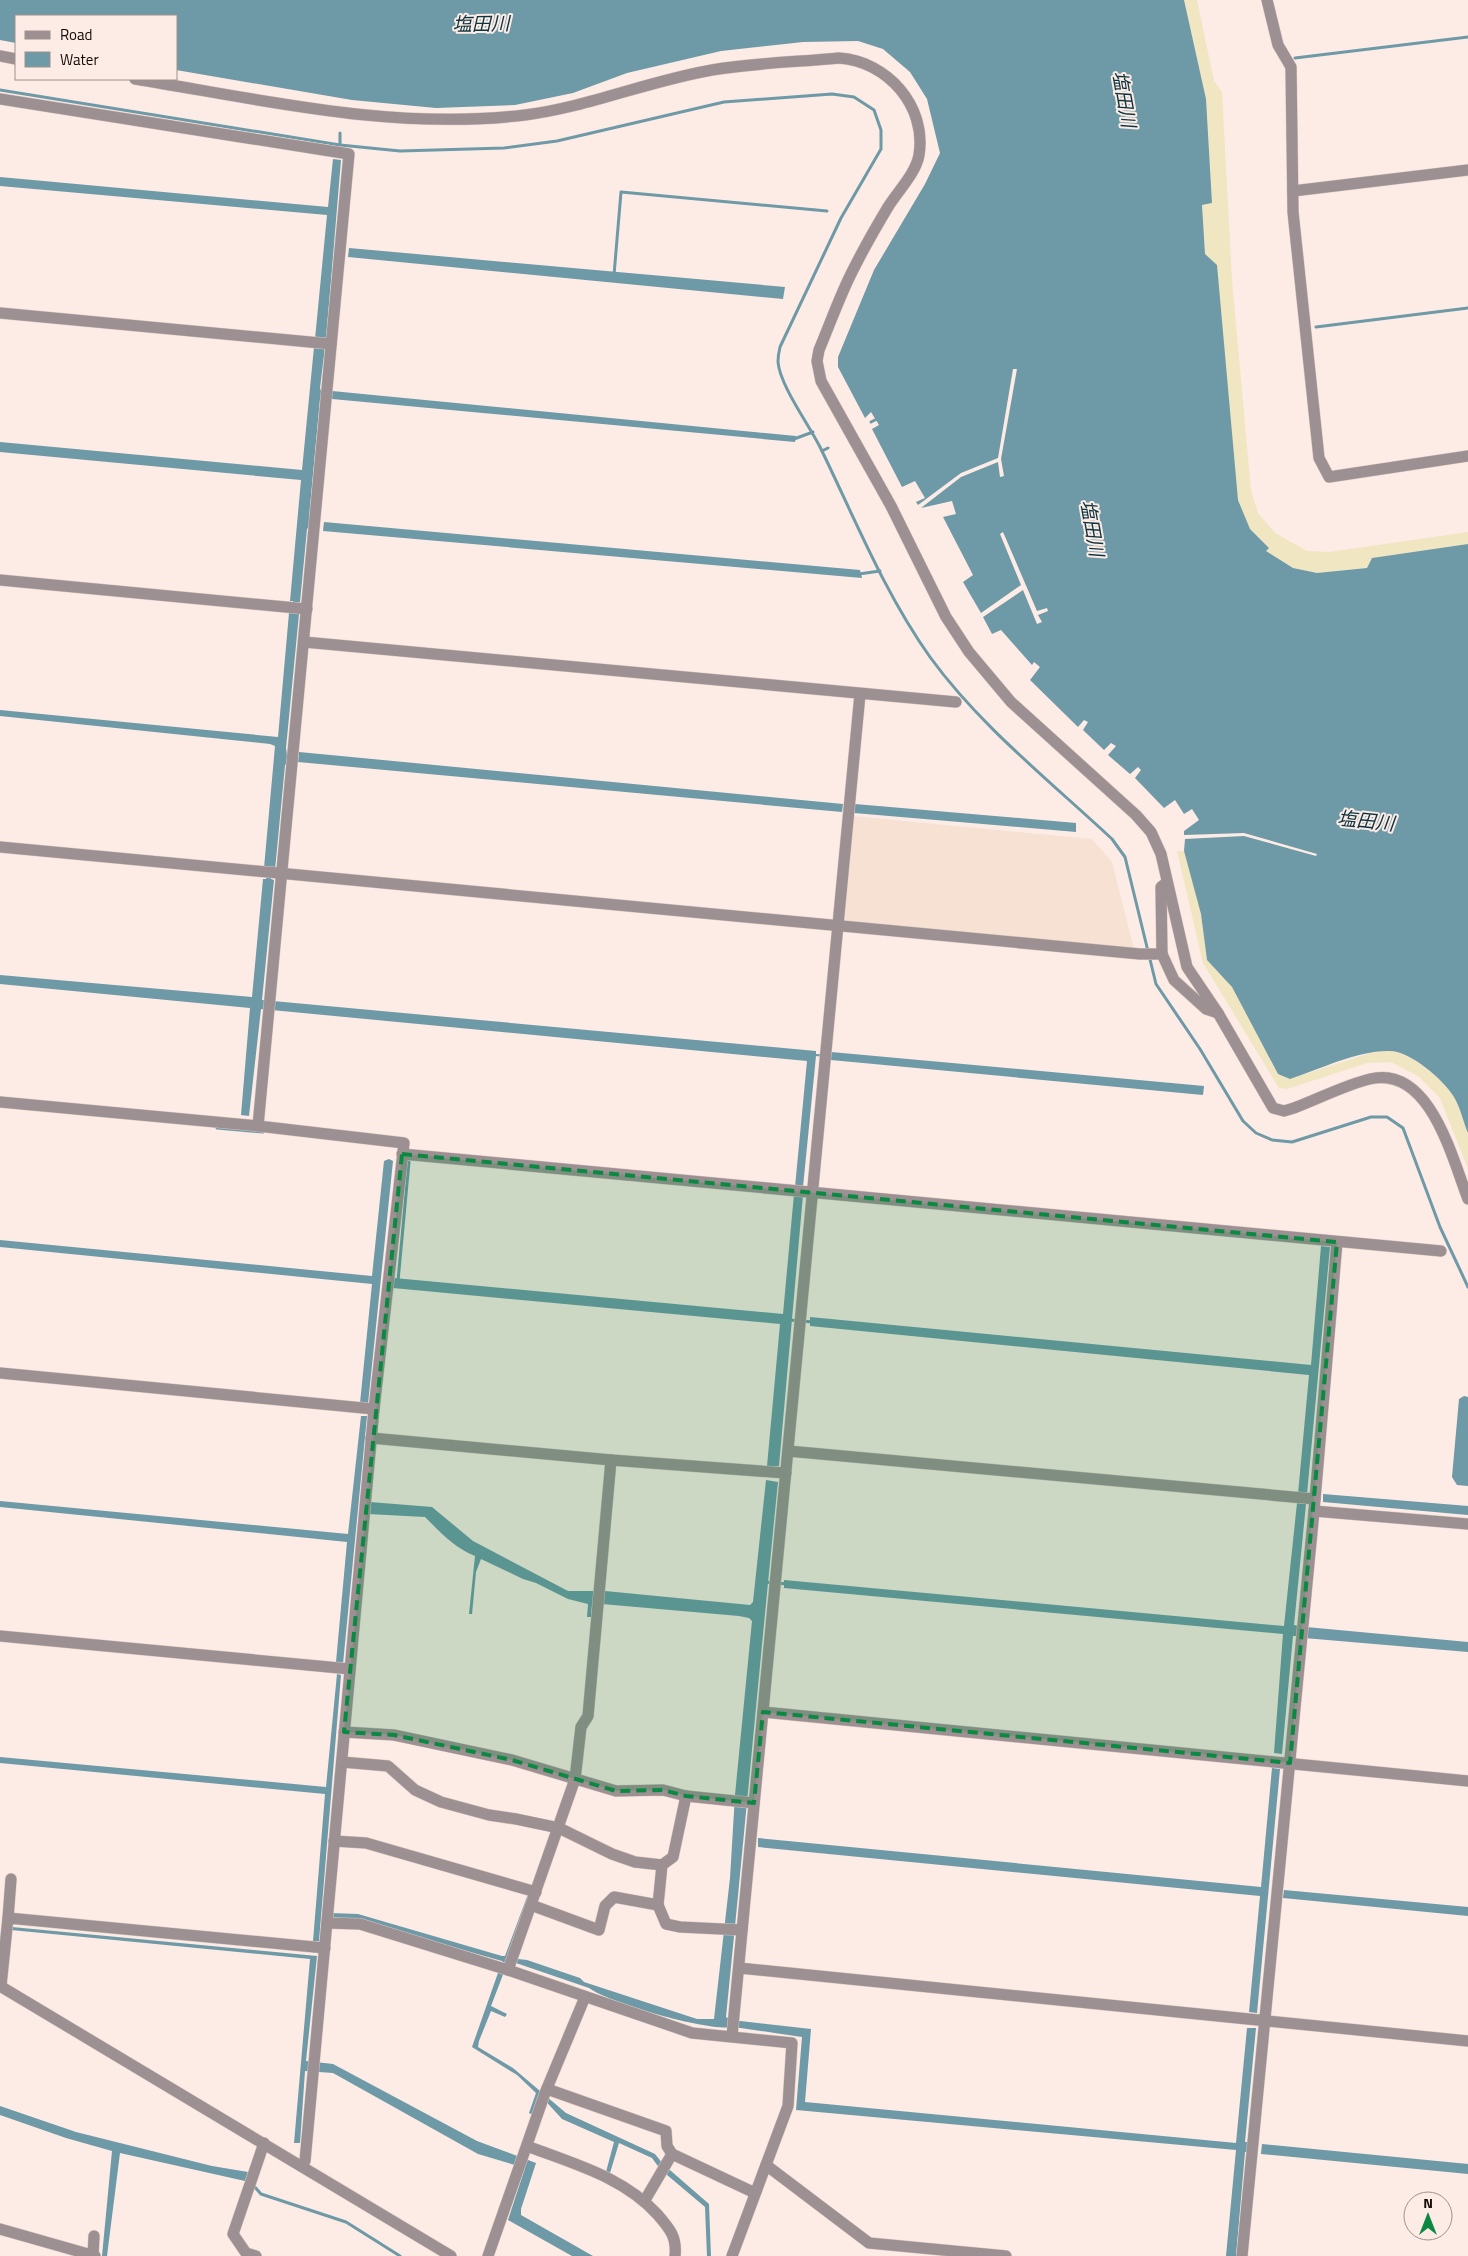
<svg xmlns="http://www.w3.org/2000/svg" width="1468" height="2256" font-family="'Titillium Web','Noto Sans JP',sans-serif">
  <rect width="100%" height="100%" fill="#fdebe5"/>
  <path fill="#f6e1d3" d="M852,816L1092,839L1112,862L1134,949L842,921Z"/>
  <g fill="#f0e6c1">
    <path d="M1184,0H1197L1214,81L1222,92L1232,280L1251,491L1258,513L1275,533L1307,551L1329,552L1468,532V544L1372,558L1367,568L1317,573L1293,568L1266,551L1269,548L1250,529L1238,500L1205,254L1202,205L1212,202L1206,99Z"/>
    <path d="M1177,851H1184L1201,914L1207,960L1232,987L1278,1074L1290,1079L1370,1053L1392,1050L1409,1056L1436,1076L1454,1096L1468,1133V1169L1440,1098L1418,1076L1391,1062L1367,1063L1287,1089L1279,1088L1203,963Z"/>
  </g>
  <g fill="#6e99a6">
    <path d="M0,0H1184L1206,99L1212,203L1202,205L1205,254L1217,265L1238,500L1250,529L1269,548L1266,551L1293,568L1317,573L1367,568L1372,558L1468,544V1133C1463,1121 1460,1107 1454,1097C1444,1080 1410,1051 1390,1051C1359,1050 1320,1069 1290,1079L1278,1074L1232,987L1207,960L1201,914L1184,851L1185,839L1244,836L1316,856L1317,854L1244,833L1184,835V831L1199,820L1192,809L1184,814L1175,800L1164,808L1135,778L1141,770L1138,767L1130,774L1108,755L1116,746L1111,743L1104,750L1083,730L1088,722L1084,720L1078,727L1030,680L1040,667L1034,662L1032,665L1001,630L992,634L983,617L1023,590L1037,624L1042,622L1038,615L1048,611L1047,608L1037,611L1003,532L1000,534L1021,585L981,613L963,582L973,575L943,517L956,514L952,501L921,508L961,477L998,462L1000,477L1004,476L1001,459L1017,369H1013L998,458L961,473L918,505L916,502L925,498L915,481L902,487L872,429L879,425L871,412L865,418L838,367V357L874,270L925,184L940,153L927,99L910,72L883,49L858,41L803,42L721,51L627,73L573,93L515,105L436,108L352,100L176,70V16H16V43L0,40Z"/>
    <path d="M333,159L341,160L326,340L315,339L327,215L0,186V177L328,207Z"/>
    <path d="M349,248L785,287L783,299L348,257Z"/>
    <path d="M314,347H325L320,388L322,394L320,399L309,518L311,525L307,529L300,602H297L296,613L299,614L286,748L288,762L285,765L275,870H272L271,879L274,880L262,1000L816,1051V1054L830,1055L831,1052L1204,1086L1203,1095L831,1060L830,1058L816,1056L803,1187H795L807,1061L261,1009L249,1116L241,1115L250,1008L0,984V975L252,997L263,879H266L267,869L264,868L275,746L270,744L0,716V710L278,737L289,613H292L293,601H290L301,480L0,452V442L302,470Z"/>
    <path d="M332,391L796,436L795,442L332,399Z"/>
    <path d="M324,522L860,570L862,578L323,531Z"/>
    <path d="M299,752L843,804L842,812L298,762Z"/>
    <path d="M855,804L1076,823V832L854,813Z"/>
    <path d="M389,1159L393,1161L368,1404L360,1403L372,1284L0,1247V1240L372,1276L384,1161Z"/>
    <path d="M794,1194L803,1195L779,1466H767L780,1324L393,1288L394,1278L783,1314Z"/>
    <path d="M1321,1246L1330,1247L1307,1494H1298L1309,1375L810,1326V1317L1311,1365Z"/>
    <path d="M1464,1396L1468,1397V1486L1457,1485L1452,1477L1459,1399Z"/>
    <path d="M361,1416H367L343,1664L336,1662L347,1542L0,1507V1501L348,1534Z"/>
    <path d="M766,1480L778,1482C760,1660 744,1839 726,2017L732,2020L811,2029L805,2102L1236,2143L1247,2028H1256L1245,2142H1248L1247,2152H1245L1236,2256H1226L1236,2150L796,2110L802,2037L734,2027C708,2032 610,2003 589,1988L516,1963L508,1961L504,1963L502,1961L361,1921L331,1917V1913L358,1914L502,1956H505L528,1894L531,1895L509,1958L527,1960L580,1978L584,1982L697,2019H714L730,1878L735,1795L752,1621L749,1618L739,1616L602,1604L592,1605L591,1617H587L588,1604L568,1599L536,1583L523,1579L481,1559L476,1572L472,1614H469L475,1556C455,1548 441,1533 425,1517L368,1514L370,1502L432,1507L473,1541L568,1591H605L750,1605L753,1602Z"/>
    <path d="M1323,1494L1468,1506V1515L1323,1502Z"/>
    <path d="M1297,1503L1306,1504L1294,1625L1299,1626L1298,1636H1293L1282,1754L1274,1753L1283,1634L784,1588V1580L1284,1626Z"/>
    <path d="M1306,1627L1468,1642V1652L1304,1638Z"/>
    <path d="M337,1674L341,1675L319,1941H313L325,1794L0,1763V1757L326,1787Z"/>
    <path d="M1272,1768L1280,1769L1257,2013L1249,2012L1260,1896L758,1847V1838L1261,1887Z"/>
    <path d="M1284,1890L1468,1907V1916L1283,1898Z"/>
    <path d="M12,1927L317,1956L306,2061L333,2064L477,2141L536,2163L521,2209V2215L593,2256H572L508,2220L525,2168L478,2154L333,2073L305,2071L300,2143H294L310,1959L11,1930Z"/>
    <path d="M499,1970L504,1972L491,2006L507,2014L505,2017L491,2011L479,2041L478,2047L513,2068L566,2113L655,2154L663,2164L709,2204L711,2256H707L705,2207L660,2169L652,2158L619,2143L610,2173L606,2172L614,2142L562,2119L541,2096L533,2115L529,2113L536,2093L517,2075L472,2047Z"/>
    <path d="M0,2106L76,2132L212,2166L248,2172L245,2181L120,2153L107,2256H102L112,2151L66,2138L0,2115Z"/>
    <path d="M1262,2144L1468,2164V2174L1261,2154Z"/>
  </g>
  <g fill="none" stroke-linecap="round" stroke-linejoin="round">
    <g stroke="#6e99a6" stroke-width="3">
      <path d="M1295,58L1468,37"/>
      <path d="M0,90L340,145L400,151L504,148L557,141L724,102L832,94L854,97L874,110L881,130V149L841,218L780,347C779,351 778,357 778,362C780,386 810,426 821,449C855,519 885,594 930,657C980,726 1050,781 1112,839L1125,857L1156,984L1200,1049L1243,1121L1256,1133L1272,1140L1292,1142L1371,1117H1387L1403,1128L1440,1227L1468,1287"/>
      <path d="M340,145V133"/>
      <path d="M614,275L621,192L827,211"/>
      <path d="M1316,327L1468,308"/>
      <path d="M871,422L879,418"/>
      <path d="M794,439L813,432"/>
      <path d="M822,451L828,448"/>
      <path d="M859,574L880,571"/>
      <path d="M217,1128L263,1132"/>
      <path d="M398,1281L409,1162"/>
      <path d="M790,1320L813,1322"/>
      <path d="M764,1582L788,1584"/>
      <path d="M253,2185L261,2194L346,2222L400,2256"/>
    </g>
    <defs>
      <g id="street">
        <path d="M1267,0L1278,45L1291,67L1293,212L1319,458L1329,477L1468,456"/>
        <path d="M0,56L16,59"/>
        <path d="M135,79C264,100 394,131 525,115C588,107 648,81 712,70C753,63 797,62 839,58C887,61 927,106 919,155C916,173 898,191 888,207C876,227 864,248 853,270C840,295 830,324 819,350L817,361L821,381L891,506L946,617L969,652L1011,702L1136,815L1151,832L1161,854L1187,967L1218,1013L1273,1108L1284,1111L1294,1108C1318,1099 1345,1085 1370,1079C1430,1065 1452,1158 1468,1199"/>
        <path d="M0,99L349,154L258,1126"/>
        <path d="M1293,191L1468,170"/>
        <path d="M0,313L331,344"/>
        <path d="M0,580L307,609"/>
        <path d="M304,642L956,702"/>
        <path d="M0,847L1140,954H1162L1174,980L1206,1009L1218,1013"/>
        <path d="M1162,954L1161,887L1165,884"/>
        <path d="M0,1102L258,1126L404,1143L374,1409L305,2161L302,2166"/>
        <path d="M402,1154L1441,1251"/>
        <path d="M0,1373L374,1409"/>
        <path d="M371,1438L611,1460L786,1473"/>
        <path d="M788,1451L1315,1499"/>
        <path d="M1314,1511L1468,1524"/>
        <path d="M0,1636L350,1669"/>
        <path d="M763,1712L1468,1781"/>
        <path d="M344,1732L394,1735L512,1760L616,1791L663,1790L686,1796L754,1803"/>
        <path d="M342,1762L388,1766L415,1790L441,1802L489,1815L516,1819L559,1828L612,1854L635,1862L662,1865"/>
        <path d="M334,1841L366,1843L536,1892"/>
        <path d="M531,1905L599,1930L605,1906L614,1897L658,1905L666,1924L680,1927L742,1930"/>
        <path d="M658,1905L662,1865L673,1857L686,1796"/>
        <path d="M8,1918L11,1879"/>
        <path d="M327,1923L360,1924L508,1970L692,2033L792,2043L788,2106L732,2256"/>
        <path d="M739,1968L1468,2041"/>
        <path d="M508,1970L575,1779L581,1727L588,1716L611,1460"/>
        <path d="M0,1986L451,2256"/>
        <path d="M1,1986L8,1918L325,1948"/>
        <path d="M732,2036L860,694"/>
        <path d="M547,2089L666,2131L667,2146L672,2154L755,2193"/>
        <path d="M527,2146C574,2164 624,2177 658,2215C670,2229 677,2237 675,2256"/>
        <path d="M766,2165L869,2243L1006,2256"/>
        <path d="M645,2200L672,2154"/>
        <path d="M0,2229L95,2256"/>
        <path d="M93,2256L94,2236"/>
        <path d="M256,2256L246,2253L233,2234L264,2143"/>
        <path d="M488,2256L545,2093L585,1997"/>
        <path d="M1242,2256L1314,1511L1337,1242"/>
      </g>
    </defs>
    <use href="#street" stroke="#d8c7c2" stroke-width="12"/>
    <use href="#street" stroke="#9d9092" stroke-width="11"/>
  </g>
  <path fill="#0b8943" fill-opacity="0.2" stroke="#0b8943" stroke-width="4" stroke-dasharray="10 6" stroke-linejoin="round" d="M402,1154L1337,1242L1290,1763L763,1712L754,1803L686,1796L663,1790L616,1791L512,1760L394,1735L344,1732Z"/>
  <g text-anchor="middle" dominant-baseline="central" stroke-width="4" stroke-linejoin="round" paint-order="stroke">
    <g font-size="19" font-style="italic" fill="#0a343f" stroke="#fdebe5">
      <text transform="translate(481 23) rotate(-1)">塩田川</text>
      <text transform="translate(1125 99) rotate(80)">塩田川</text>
      <text transform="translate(1093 528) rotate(80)">塩田川</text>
      <text transform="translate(1366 820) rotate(6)">塩田川</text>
    </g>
  </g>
  <rect x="15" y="15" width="162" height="65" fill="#fdebe5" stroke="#a0928d"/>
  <rect x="25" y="31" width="25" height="8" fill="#9d9092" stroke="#a0928d"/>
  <text x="60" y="40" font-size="15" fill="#150c08">Road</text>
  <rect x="25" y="52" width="25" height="15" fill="#6e99a6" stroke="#a0928d"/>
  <text x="60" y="65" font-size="15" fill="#150c08">Water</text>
  <g transform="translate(1428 2216)"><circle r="24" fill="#fdebe5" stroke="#a0928d"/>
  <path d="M0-4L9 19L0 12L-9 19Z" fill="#0b8943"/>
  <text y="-8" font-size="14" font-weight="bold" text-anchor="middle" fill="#150c08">N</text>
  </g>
</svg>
